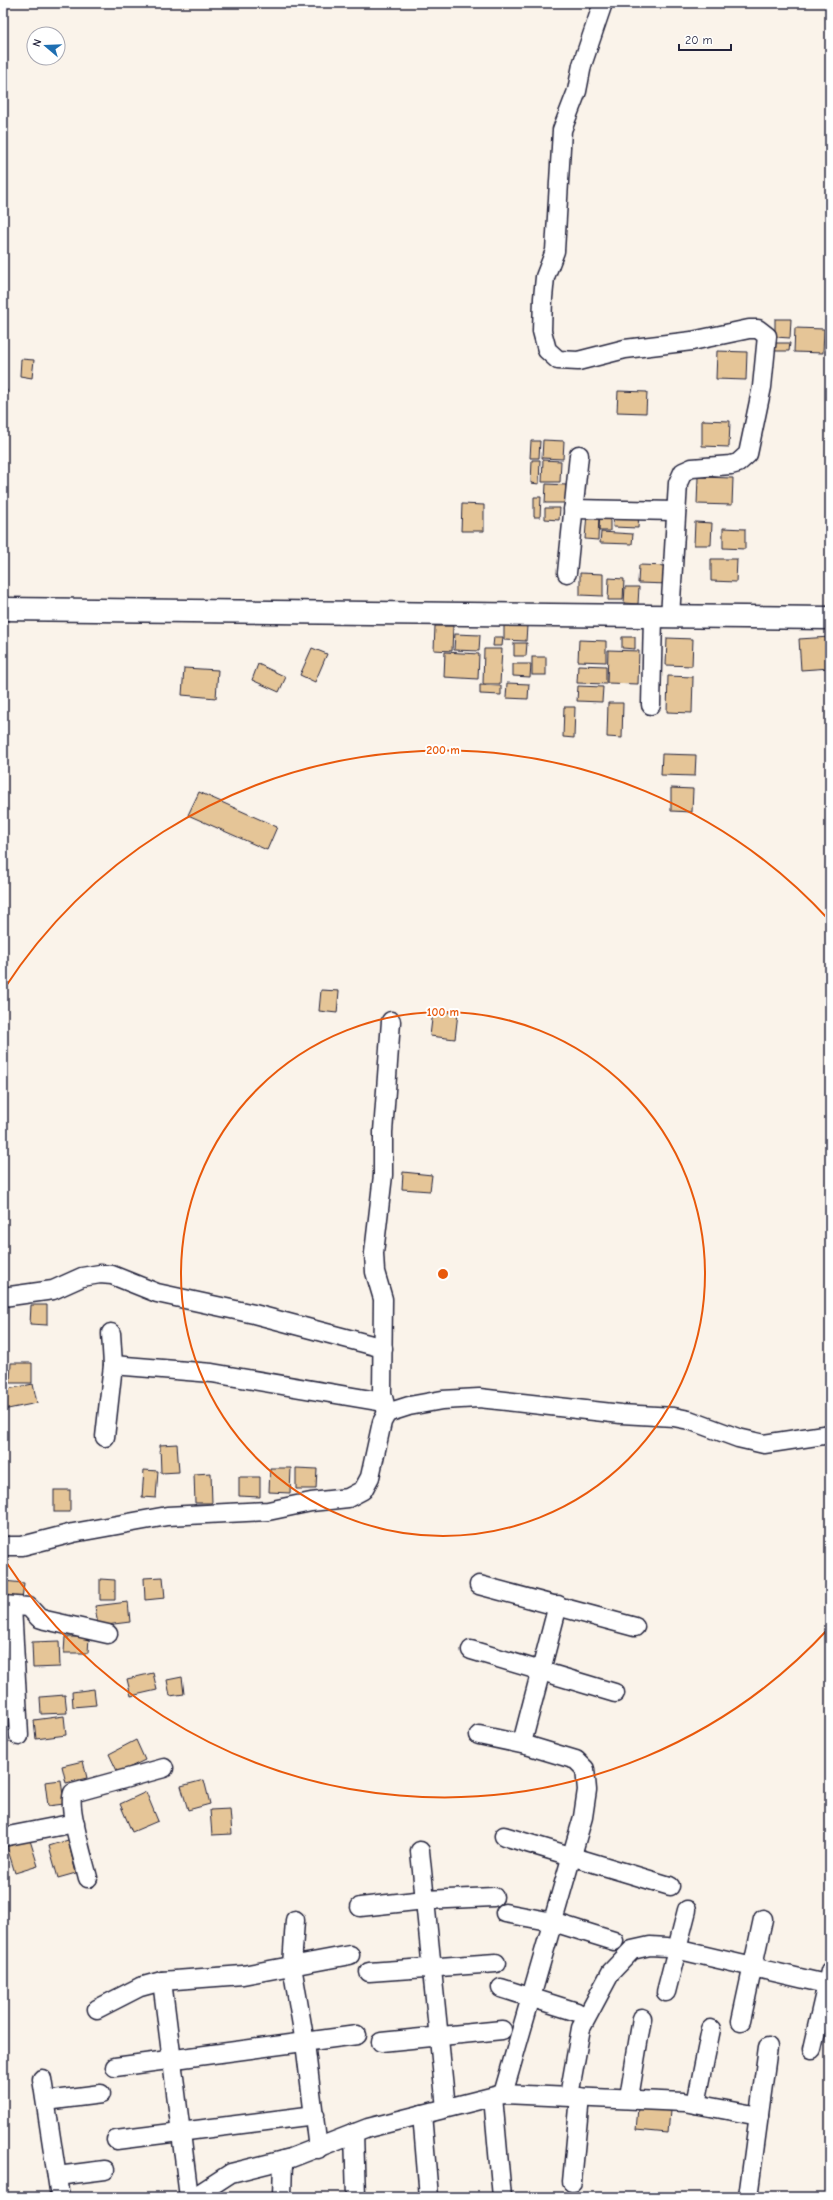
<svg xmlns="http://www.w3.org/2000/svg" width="833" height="2200" font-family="'Comic Neue',sans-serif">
  <rect width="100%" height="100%" fill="#faf3ea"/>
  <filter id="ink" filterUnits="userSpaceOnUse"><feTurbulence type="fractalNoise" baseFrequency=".025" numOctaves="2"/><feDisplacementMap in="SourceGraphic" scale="8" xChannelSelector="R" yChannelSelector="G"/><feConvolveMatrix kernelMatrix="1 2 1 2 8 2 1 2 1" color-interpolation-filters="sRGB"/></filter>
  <g filter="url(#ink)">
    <g fill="#e5c597" stroke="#22223b">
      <path d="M775,319H791L790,338L775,337Z"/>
      <path d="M795,328L824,329L823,353L794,352Z"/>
      <path d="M776,343H790L789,351H775Z"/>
      <path d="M717,351L747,352L746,380L716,379Z"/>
      <path d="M21,359L34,360L32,378L20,376Z"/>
      <path d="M3,389L7,390L5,408H3Z"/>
      <path d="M618,391L647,392L646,413L617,412Z"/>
      <path d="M702,420L730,421L729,447L702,446Z"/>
      <path d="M543,440L564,441L563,459L542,458Z"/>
      <path d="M531,441H540L539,458H530Z"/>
      <path d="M532,460H540L539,484L531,483Z"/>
      <path d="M543,460L561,461L560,482H542Z"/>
      <path d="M698,477L733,478L732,505L697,504Z"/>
      <path d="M546,484L566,485V503H545Z"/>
      <path d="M534,497H541L540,517H534Z"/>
      <path d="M462,504L484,505V531H461Z"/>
      <path d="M545,508H560L559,520L545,519Z"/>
      <path d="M600,511H610V531H599Z"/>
      <path d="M614,511L639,512L638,528L613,527Z"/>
      <path d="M587,513H599L598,540L585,539Z"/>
      <path d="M695,522L712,523L711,545H694Z"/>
      <path d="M723,528L745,529V549L723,548Z"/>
      <path d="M601,532L633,534L632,544L600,543Z"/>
      <path d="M711,559H737L736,582L711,581Z"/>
      <path d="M639,565L669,566V584L638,583Z"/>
      <path d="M580,573L603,574V596L580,595Z"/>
      <path d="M609,578L624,579L623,600H608Z"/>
      <path d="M625,587H639L638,604L624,603Z"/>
      <path d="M435,626H453L452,651L434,650Z"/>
      <path d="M504,626H527L526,641L504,640Z"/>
      <path d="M455,634L480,635L479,651L454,650Z"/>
      <path d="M494,637H503L502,646H493Z"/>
      <path d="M622,637H635V649L622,648Z"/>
      <path d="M830,637V668L801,670L799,639Z"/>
      <path d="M667,638L693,639L692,666L666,665Z"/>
      <path d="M579,640L606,641V662L578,661Z"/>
      <path d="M514,643H527L526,656H514Z"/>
      <path d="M312,648L327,654L315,682L300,675Z"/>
      <path d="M484,649H502L500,684H483Z"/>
      <path d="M608,650L639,651L638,684L607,683Z"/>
      <path d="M445,652L479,654L478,679L444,677Z"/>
      <rect x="532" y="657" width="14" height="18"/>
      <path d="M258,664L286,677L279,692L252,680Z"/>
      <path d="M513,664H531L530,677L513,676Z"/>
      <path d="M578,665L606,666V684L577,683Z"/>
      <path d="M184,668L218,670L216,698L182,695Z"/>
      <path d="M668,676L693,677L692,713L667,712Z"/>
      <path d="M507,683L529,684L528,699L506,698Z"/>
      <path d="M480,685L501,686V695L480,694Z"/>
      <path d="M578,686L603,687L602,702L577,701Z"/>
      <path d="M608,703H623L622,738L607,737Z"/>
      <path d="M564,707H575L574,738L563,737Z"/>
      <path d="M662,754L696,755L695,776L661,775Z"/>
      <path d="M671,788L693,789L692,812L671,811Z"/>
      <path d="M199,792L277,827L267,850L188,815Z"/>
      <path d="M321,990L339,991L337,1013L319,1011Z"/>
      <path d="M433,1011L458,1013L455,1039L430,1036Z"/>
      <path d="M403,1172L432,1175L430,1191L402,1189Z"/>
      <path d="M31,1305H47V1325L30,1324Z"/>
      <path d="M11,1363H32V1383H10Z"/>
      <path d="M33,1384L37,1403L3,1410V1390Z"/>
      <path d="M177,1444L179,1472L161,1473L160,1445Z"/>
      <path d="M270,1468H291L290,1493L269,1492Z"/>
      <path d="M296,1468L317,1469L316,1489H296Z"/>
      <path d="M144,1470L158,1471L156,1498L142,1497Z"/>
      <path d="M211,1473L212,1503H195L194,1474Z"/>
      <path d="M239,1477H260V1497L239,1496Z"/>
      <rect x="54" y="1490" width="16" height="22"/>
      <path d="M163,1577L165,1598L145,1600L144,1578Z"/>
      <path d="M100,1579L115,1580V1600H100Z"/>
      <path d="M3,1581L24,1583L22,1599L3,1597Z"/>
      <path d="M128,1602L130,1622L98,1626L95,1606Z"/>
      <path d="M65,1637H89L88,1653H64Z"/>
      <path d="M59,1641L60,1667L33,1668L32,1642Z"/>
      <path d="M153,1673L157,1690L131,1696L127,1679Z"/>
      <path d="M182,1677L184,1694L170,1696L167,1680Z"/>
      <path d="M94,1689L96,1705L73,1707L72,1692Z"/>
      <path d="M65,1695L67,1713L41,1714L40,1697Z"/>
      <path d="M64,1716L66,1735L36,1739L34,1720Z"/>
      <path d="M136,1740L145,1760L118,1773L109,1754Z"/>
      <path d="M83,1761L87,1778L66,1783L62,1766Z"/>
      <path d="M61,1780L64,1804L48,1806L45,1782Z"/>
      <path d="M204,1780L210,1804L188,1810L181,1786Z"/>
      <path d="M146,1792L158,1821L132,1832L120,1804Z"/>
      <path d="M230,1809L232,1834L212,1835L210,1810Z"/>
      <path d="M29,1837L38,1866L15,1873L6,1844Z"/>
      <path d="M68,1840L76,1873L58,1878L49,1846Z"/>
      <path d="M638,2108L670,2111L668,2133L636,2130Z"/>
    </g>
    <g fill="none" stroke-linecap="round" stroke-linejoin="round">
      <defs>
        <g id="street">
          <path d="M603,3L582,65L577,91L562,130L555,251L545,277L543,298L542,331L547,350L558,360L578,361L625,349L692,341L749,329H758L767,336L762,387L748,454L738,463L731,465L692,468L683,472L678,483L670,617"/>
          <path d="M573,509L676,511"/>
          <path d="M567,573L579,455"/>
          <path d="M651,705L653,617"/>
          <path d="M3,1297L53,1290L82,1277L100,1274L112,1275L157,1293L254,1314L383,1348"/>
          <path d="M113,1365L212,1373L383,1402"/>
          <path d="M387,1413L382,1393L383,1299L375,1272L374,1253L383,1175V1132L391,1021"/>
          <path d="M105,1437L113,1365L111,1333"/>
          <path d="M3,1546H22L73,1533L167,1516L268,1511L311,1502L348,1498L363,1490L370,1477L382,1422L387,1413L409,1406L442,1400L479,1398L621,1414L674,1417L689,1420L738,1438L764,1444L830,1434"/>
          <path d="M479,1585L635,1627"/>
          <path d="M3,1605L29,1607L39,1618L45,1620L108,1634"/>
          <path d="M12,1606L19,1736"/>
          <path d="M471,1650L615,1693"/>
          <path d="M479,1735L526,1745"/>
          <path d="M504,1836L670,1886"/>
          <path d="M3,1837L75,1823"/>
          <path d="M420,1851L446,2108"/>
          <path d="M88,1878C84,1861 67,1807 73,1793L164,1768"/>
          <path d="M360,1907L425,1900L494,1897"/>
          <path d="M505,1913L553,1922L614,1941"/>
          <path d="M295,1920L292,1966L305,2043L318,2149"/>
          <path d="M369,1972L496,1963"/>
          <path d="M162,1981L189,2197"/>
          <path d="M501,1988L577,2012"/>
          <path d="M666,1992L687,1910"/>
          <path d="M97,2009L140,1987L162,1981L243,1975L350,1955"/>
          <path d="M741,2021L763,1919"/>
          <path d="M381,2042L502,2030"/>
          <path d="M812,2049L830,1971"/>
          <path d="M115,2067L357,2035"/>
          <path d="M42,2079L60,2197"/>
          <path d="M503,2094L583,1817L587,1790L585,1769L576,1760L526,1745L523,1739L558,1605"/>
          <path d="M569,2096L581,2028L611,1972L632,1950L650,1946L667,1947L830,1985"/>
          <path d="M493,2097L502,2197"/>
          <path d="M629,2098L642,2018"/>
          <path d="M46,2101L101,2094"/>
          <path d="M696,2104L711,2029"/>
          <path d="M422,2114L429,2197"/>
          <path d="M354,2133L356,2197"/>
          <path d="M116,2140L315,2115"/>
          <path d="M57,2176L105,2170"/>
          <path d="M572,2182L580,2097"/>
          <path d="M194,2197L231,2173L291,2158L368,2128L503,2094L684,2102L759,2116"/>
          <path d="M282,2197L283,2160"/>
          <path d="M748,2197L768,2047"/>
        </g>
        <path id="secondary" d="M3,609L830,618"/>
      </defs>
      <use href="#street" stroke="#22223b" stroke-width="21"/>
      <use href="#secondary" stroke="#22223b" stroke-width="25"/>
      <use href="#street" stroke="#fff" stroke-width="18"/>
      <use href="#secondary" stroke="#fff" stroke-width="22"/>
    </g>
  </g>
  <g fill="none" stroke="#e8590c" stroke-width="2">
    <circle cx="443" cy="1274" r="262"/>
    <path d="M829 1628A524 524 0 0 1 4 1559M4 989A524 524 0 0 1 829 920"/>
  </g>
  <circle cx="443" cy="1274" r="6" fill="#e8590c" stroke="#fff" stroke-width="2"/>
  <g font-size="12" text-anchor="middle" font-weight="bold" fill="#e8590c" stroke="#fff" stroke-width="4" stroke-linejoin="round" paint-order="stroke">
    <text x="443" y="754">200 m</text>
    <text x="443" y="1016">100 m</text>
  </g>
  <rect width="833" height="2200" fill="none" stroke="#fff" stroke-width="16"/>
  <rect x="8" y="8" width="817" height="2184" fill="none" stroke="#22223b" stroke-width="1.5" filter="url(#ink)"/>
  <g transform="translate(46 46) rotate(289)"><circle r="19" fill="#ffffff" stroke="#a7a7b1"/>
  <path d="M0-3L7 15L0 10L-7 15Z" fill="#1f6fb2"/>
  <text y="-6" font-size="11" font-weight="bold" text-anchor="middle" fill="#22223b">N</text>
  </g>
  <path d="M679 44v6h52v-6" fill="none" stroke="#22223b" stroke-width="2"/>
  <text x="685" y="44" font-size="12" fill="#22223b" stroke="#ffffff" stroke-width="3" paint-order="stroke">20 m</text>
</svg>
